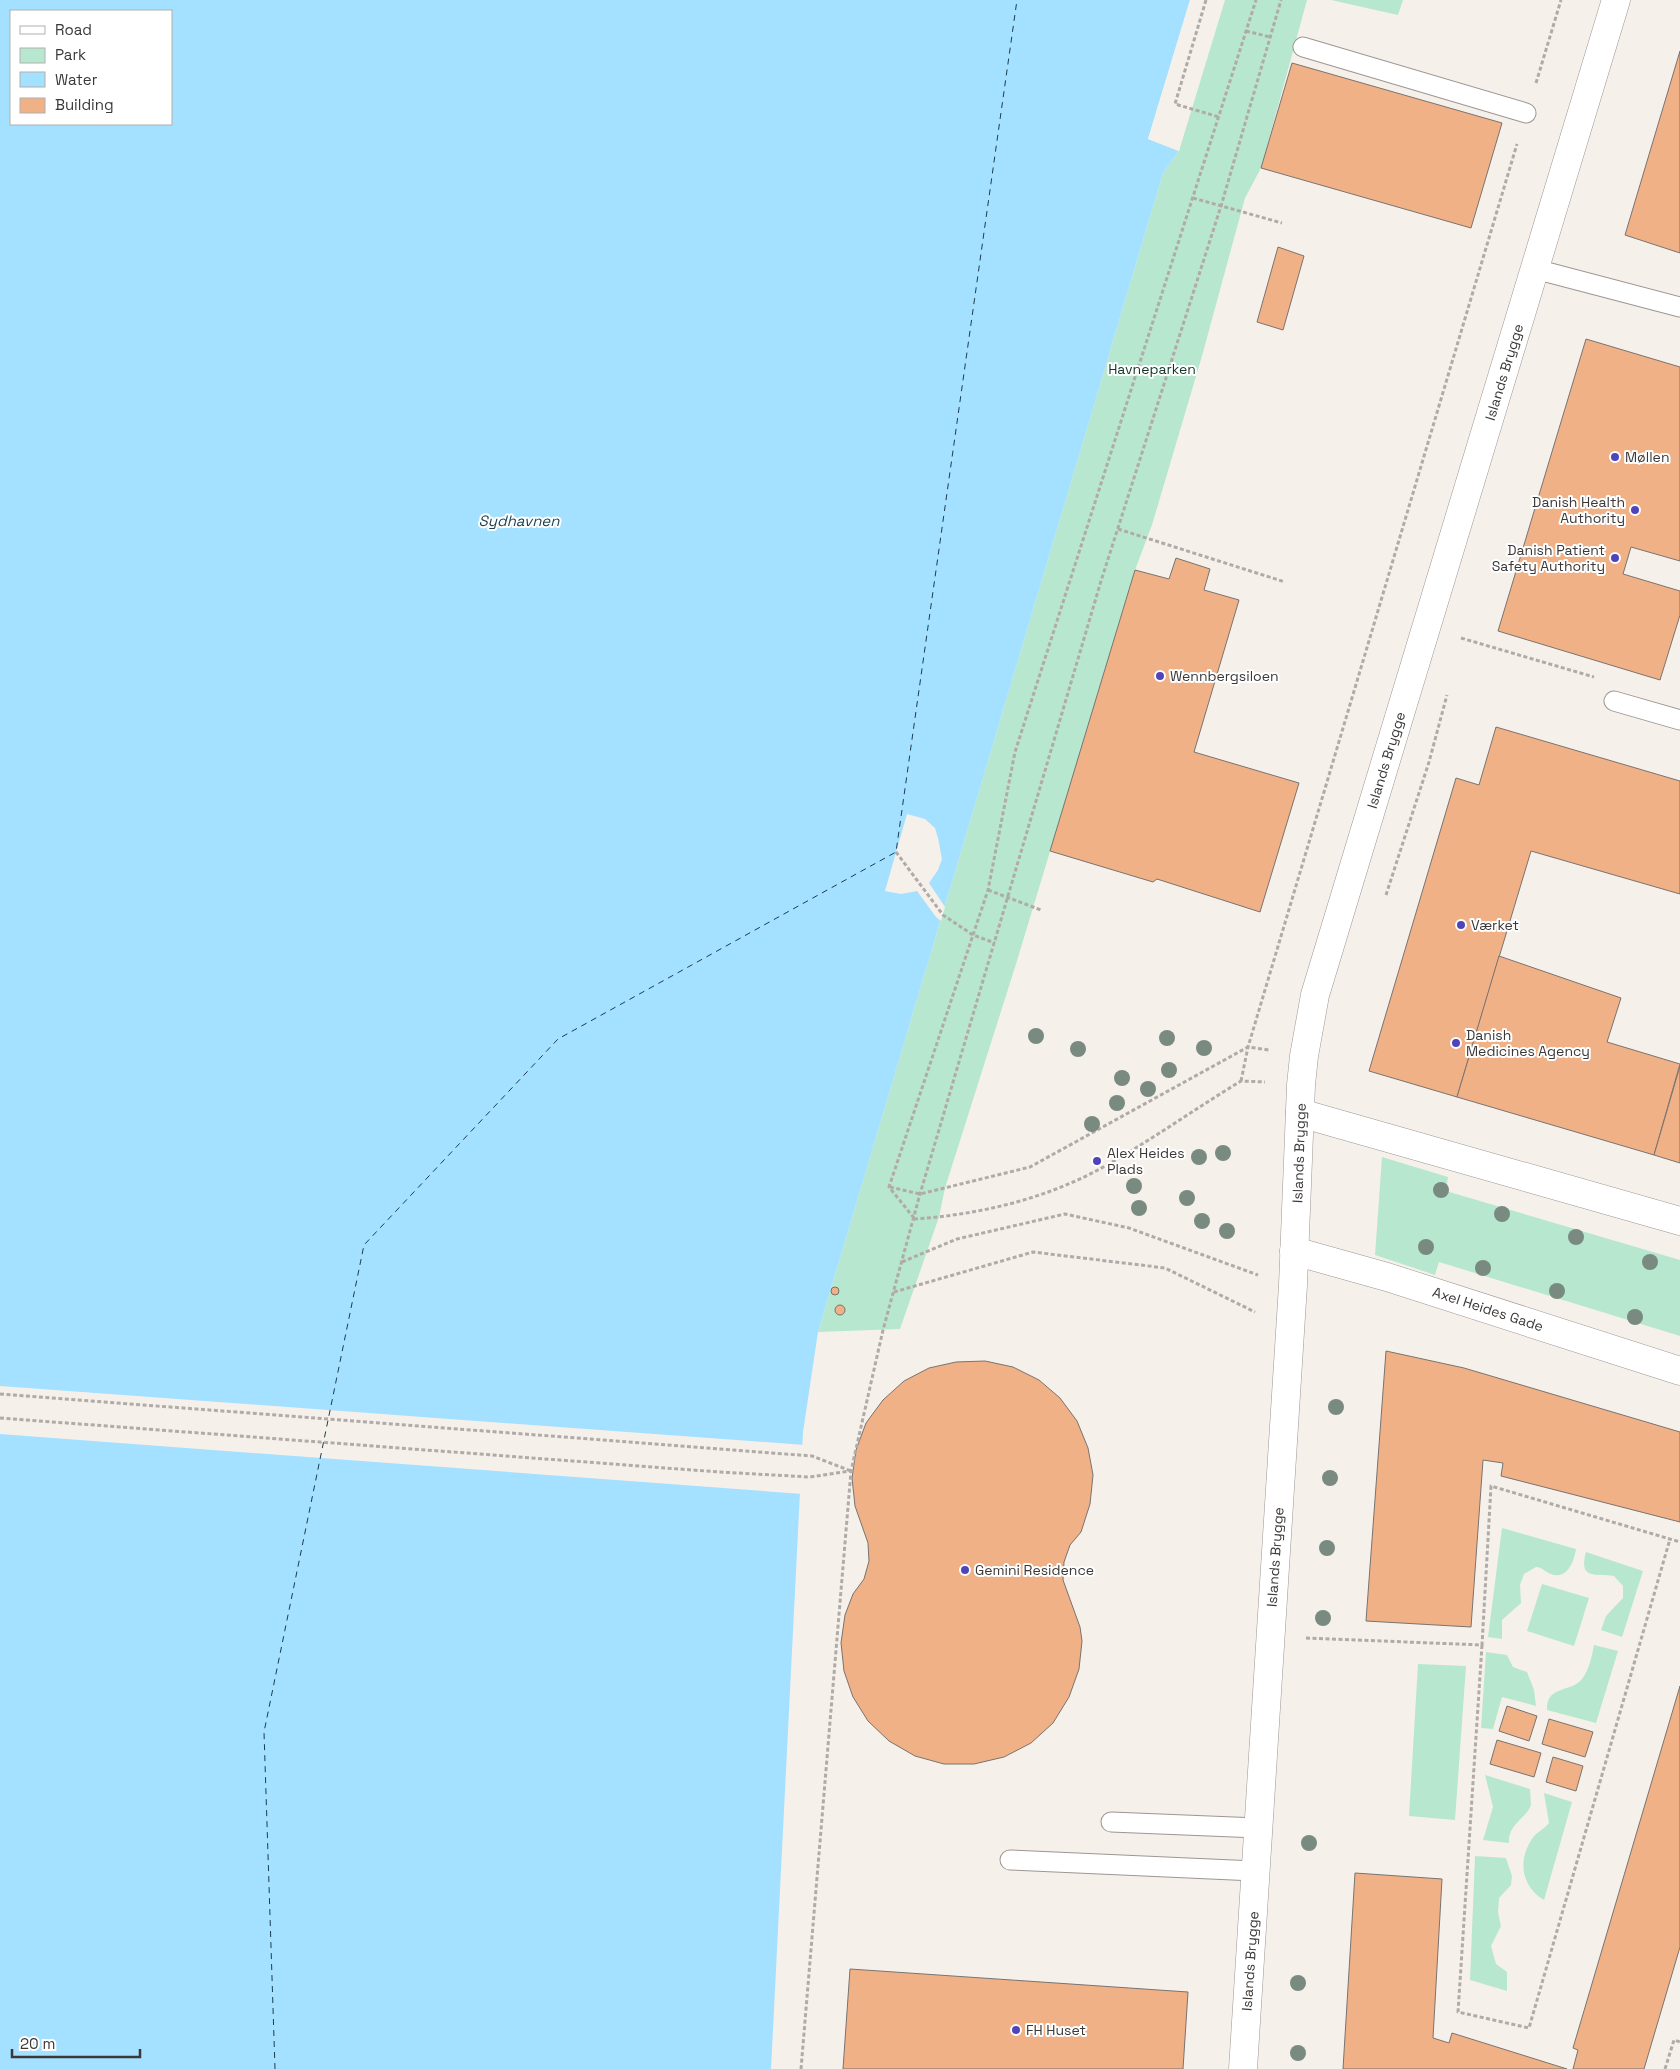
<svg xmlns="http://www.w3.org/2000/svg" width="1680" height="2069" font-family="'Space Grotesk',sans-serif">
  <rect width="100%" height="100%" fill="#f6f0eb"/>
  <g fill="#b7e7cf">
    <path d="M1225,0H1307L1261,168L1245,198L1202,356L1152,525L1135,570L1016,964L945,1188L939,1217L900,1329L818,1332L1163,173L1179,151Z"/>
    <path d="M1331,0H1403L1398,15Z"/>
    <path d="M1382,1157L1448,1177L1446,1191L1680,1260V1336L1439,1262L1435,1275L1375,1255Z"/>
    <path d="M1502,1528L1576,1549C1574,1562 1567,1580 1551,1574C1545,1572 1542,1567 1536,1567L1524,1574L1520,1585L1521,1603L1502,1620V1639L1488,1637Z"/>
    <path d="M1586,1552L1643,1571L1622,1637L1601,1630L1606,1616L1623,1598V1586L1614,1576C1597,1573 1578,1581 1586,1552Z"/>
    <path d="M1542,1584L1589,1598L1574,1646L1527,1631Z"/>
    <path d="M1594,1645L1618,1651L1596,1723L1547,1710C1546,1685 1571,1693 1582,1679C1589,1670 1592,1656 1594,1645Z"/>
    <path d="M1486,1652L1507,1655L1513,1667L1527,1672L1534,1690L1536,1706L1502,1697L1493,1729L1481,1728Z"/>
    <path d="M1418,1664L1466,1666L1455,1820L1409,1816Z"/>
    <path d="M1485,1775L1530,1789L1531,1805C1526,1819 1508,1824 1509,1843L1483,1840L1493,1807Z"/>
    <path d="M1544,1793L1572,1802L1544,1900C1522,1887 1517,1861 1532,1839C1536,1832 1545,1829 1549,1823Z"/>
    <path d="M1475,1856L1506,1858L1512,1876L1511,1885L1499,1898L1498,1912L1501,1926L1491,1946L1496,1964L1507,1972V1991L1470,1980Z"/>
  </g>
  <path fill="#a4e0ff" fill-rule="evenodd" d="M0,0H1190L1148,139L1179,151L1163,173L818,1332L803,1432L771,2069H0ZM11,11H171V124H11Z"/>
  <g fill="#f6f0eb">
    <path d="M1190,0H1192L1151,138L1180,148L1179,151L1148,139Z"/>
    <path d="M907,814L925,819L935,828L938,838L942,859L938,870L929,883L945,907L941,921L936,917L917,891L901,894L885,891Z"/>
    <path d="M0,1386L805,1445L803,1494L0,1434Z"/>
  </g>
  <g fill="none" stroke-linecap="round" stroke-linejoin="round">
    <path stroke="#1b3e4e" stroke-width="1" stroke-dasharray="6 5" stroke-linecap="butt" d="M275,2069L264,1732L364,1245L558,1039L896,852L1017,0"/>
  </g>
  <g fill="#f1b187" stroke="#79736f">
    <path d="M1680,51V253L1625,235Z"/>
    <path d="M1292,63L1502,123L1471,228L1261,168Z"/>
    <path d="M1278,247L1304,256L1283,330L1257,322Z"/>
    <path d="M1586,339L1680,367V561L1631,547L1623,574L1680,591V615L1660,680L1498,631Z"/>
    <path d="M1176,558L1210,569L1204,590L1239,600L1194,752L1299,783L1260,912L1157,879L1153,882L1050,851L1135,570L1169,579Z"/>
    <path d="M1496,727L1680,781V894L1531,851L1457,1097L1369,1071L1456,778L1479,785Z"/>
    <path d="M1499,956L1621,998L1607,1042L1680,1064L1654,1155L1457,1097Z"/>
    <path d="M1680,1066V1163L1654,1155Z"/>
    <circle cx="835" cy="1291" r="4"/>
    <circle cx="840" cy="1310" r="5"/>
    <path d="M1386,1351L1464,1368L1680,1432V1522L1501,1476L1503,1463L1483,1460L1471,1627L1366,1621Z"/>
    <path d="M985,1361L1013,1367L1039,1380L1060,1398L1077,1421L1088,1448L1093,1475L1090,1504L1081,1532L1070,1545L1064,1562L1063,1580L1080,1627L1082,1641L1079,1669L1069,1697L1053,1723L1031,1743L1004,1757L974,1764H944L915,1756L889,1741L868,1721L853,1697L844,1671L841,1643L845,1615L853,1594L864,1579L869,1561L868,1543L855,1506L852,1478L856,1450L866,1423L883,1400L904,1381L929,1368L956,1362Z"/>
    <path d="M1680,1686V1947L1644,2069H1573L1578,2050L1573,2048Z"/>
    <path d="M1507,1706L1537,1716L1529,1741L1499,1731Z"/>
    <path d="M1549,1719L1593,1732L1585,1757L1542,1744Z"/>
    <path d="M1497,1740L1541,1753L1534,1777L1490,1764Z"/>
    <path d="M1553,1757L1583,1766L1576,1791L1546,1782Z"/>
    <path d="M1355,1873L1442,1879L1433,2038L1449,2043L1452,2033L1567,2069H1343Z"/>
    <path d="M850,1969L1188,1992L1183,2069H843Z"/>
  </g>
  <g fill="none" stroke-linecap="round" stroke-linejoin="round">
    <defs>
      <g id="service">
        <path d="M1303,47L1526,113"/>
        <path d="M1535,269L1680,307"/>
        <path d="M1614,701L1680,720"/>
        <path d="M1111,1822L1258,1828"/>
        <path d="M1010,1860L1255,1871"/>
      </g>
      <g id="minor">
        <path d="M1300,1113L1680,1221"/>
        <path d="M1294,1251L1387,1277L1680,1371"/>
        <path d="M1243,2069L1293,1285L1301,1085L1304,1056L1315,995L1616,0"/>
      </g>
    </defs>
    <use href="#service" stroke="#9d9693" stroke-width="21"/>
    <use href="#minor" stroke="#9d9693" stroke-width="29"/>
    <g stroke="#b0aba8" stroke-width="3" stroke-dasharray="4 2.5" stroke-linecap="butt">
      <path d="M1206,0L1175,104L1219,117"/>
      <path d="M1246,31L1270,37"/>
      <path d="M1536,83L1561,0"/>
      <path d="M1193,198L1282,223"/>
      <path d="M1118,529L1285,582"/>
      <path d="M1461,638L1594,677"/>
      <path d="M896,852L943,915L973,935L995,943"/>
      <path d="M988,890L1041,910"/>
      <path d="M1386,895L1429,762L1447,695"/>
      <path d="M1241,1081L1248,1047L1517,144"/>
      <path d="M890,1187L920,1194L1030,1167L1248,1047L1269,1050"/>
      <path d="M914,1218L889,1187L988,890L1015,752L1256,0"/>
      <path d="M914,1219C976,1215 1041,1200 1096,1171C1146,1144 1193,1110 1241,1081L1265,1082"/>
      <path d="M902,1262L957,1239L1065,1214L1129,1228L1258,1275"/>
      <path d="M894,1292L1033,1252L1165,1268L1255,1312"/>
      <path d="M0,1394L812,1456L851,1471"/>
      <path d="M0,1418L719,1472L810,1477L850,1471"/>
      <path d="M1306,1638L1482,1645L1491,1486L1680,1542"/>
      <path d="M1482,1645L1458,2012L1529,2028L1670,1539"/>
      <path d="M801,2069L851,1471L883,1330L920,1194L1101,581L1221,206L1281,0"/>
      <path d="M1665,2069L1674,2040L1680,2042"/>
    </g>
    <use href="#service" stroke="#fff" stroke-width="19"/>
    <use href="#minor" stroke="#fff" stroke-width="28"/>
  </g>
  <g fill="#798a80">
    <circle cx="1036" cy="1036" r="8"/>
    <circle cx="1167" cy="1038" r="8"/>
    <circle cx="1204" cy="1048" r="8"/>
    <circle cx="1078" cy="1049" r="8"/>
    <circle cx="1169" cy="1070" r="8"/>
    <circle cx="1122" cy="1078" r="8"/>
    <circle cx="1148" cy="1089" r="8"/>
    <circle cx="1117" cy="1103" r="8"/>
    <circle cx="1092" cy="1124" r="8"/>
    <circle cx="1223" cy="1153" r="8"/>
    <circle cx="1199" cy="1157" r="8"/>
    <circle cx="1134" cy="1186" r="8"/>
    <circle cx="1441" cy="1190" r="8"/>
    <circle cx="1187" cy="1198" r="8"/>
    <circle cx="1139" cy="1208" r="8"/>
    <circle cx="1502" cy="1214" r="8"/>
    <circle cx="1202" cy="1221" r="8"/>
    <circle cx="1227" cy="1231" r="8"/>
    <circle cx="1576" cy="1237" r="8"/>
    <circle cx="1426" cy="1247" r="8"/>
    <circle cx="1650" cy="1262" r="8"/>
    <circle cx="1483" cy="1268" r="8"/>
    <circle cx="1557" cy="1291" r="8"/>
    <circle cx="1635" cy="1317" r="8"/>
    <circle cx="1336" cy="1407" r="8"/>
    <circle cx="1330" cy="1478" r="8"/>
    <circle cx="1327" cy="1548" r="8"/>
    <circle cx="1323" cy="1618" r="8"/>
    <circle cx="1309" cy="1843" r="8"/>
    <circle cx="1298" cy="1983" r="8"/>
    <circle cx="1298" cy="2053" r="8"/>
  </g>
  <g fill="#5044bb" stroke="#fff" stroke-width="2">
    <circle cx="1615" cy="457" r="5"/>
    <circle cx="1635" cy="510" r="5"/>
    <circle cx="1615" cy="558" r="5"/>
    <circle cx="1160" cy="676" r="5"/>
    <circle cx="1461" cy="925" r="5"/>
    <circle cx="1456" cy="1043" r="5"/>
    <circle cx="1097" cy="1161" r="5"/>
    <circle cx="965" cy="1570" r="5"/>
    <circle cx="1016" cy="2030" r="5"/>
  </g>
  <g text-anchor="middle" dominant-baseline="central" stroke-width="4" stroke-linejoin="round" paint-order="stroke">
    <g font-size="14" fill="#133628" stroke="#fff">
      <text x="1152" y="369">Havneparken</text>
    </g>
    <g font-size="14" fill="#3b3837" stroke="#fff">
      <text transform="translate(1504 372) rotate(-73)">Islands Brygge</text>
      <text transform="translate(1386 760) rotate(-73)">Islands Brygge</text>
      <text transform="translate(1299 1153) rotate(-88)">Islands Brygge</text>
      <text transform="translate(1488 1309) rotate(18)">Axel Heides Gade</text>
      <text transform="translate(1275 1557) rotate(-86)">Islands Brygge</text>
      <text transform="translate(1250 1961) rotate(-86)">Islands Brygge</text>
    </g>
    <g font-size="14" fill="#3b3837" stroke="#fff" text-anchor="start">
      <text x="1625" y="457">Møllen</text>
      <text x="1625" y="502" text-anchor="end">Danish Health<tspan x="1625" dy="16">Authority</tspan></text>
      <text x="1605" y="550" text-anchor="end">Danish Patient<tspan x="1605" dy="16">Safety Authority</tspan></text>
      <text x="1170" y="676">Wennbergsiloen</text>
      <text x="1471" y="925">Værket</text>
      <text x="1466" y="1035">Danish<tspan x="1466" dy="16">Medicines Agency</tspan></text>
      <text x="1107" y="1153">Alex Heides<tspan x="1107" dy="16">Plads</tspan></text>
      <text x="975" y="1570">Gemini Residence</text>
      <text x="1026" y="2030">FH Huset</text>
    </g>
    <g font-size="15" font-style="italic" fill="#1b3e4e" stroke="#fff">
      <text x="519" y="520">Sydhavnen</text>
    </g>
  </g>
  <rect x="10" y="10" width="162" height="115" fill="#ffffff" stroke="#b1afaf"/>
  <rect x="20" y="26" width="25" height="8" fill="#ffffff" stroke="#b1afaf"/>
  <text x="55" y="35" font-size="15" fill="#3b3837">Road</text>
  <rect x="20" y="48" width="25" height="15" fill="#b7e7cf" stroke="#b1afaf"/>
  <text x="55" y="60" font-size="15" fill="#3b3837">Park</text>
  <rect x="20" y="72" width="25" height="15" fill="#a4e0ff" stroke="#b1afaf"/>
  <text x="55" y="85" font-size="15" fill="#3b3837">Water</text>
  <rect x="20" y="98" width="25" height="15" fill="#f1b187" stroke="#b1afaf"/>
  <text x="55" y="110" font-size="15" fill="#3b3837">Building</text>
  <path d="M12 2049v8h128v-8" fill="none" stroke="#3b3837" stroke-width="2.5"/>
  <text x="20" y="2049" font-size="15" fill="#3b3837" stroke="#ffffff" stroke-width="4" paint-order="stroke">20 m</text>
</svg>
